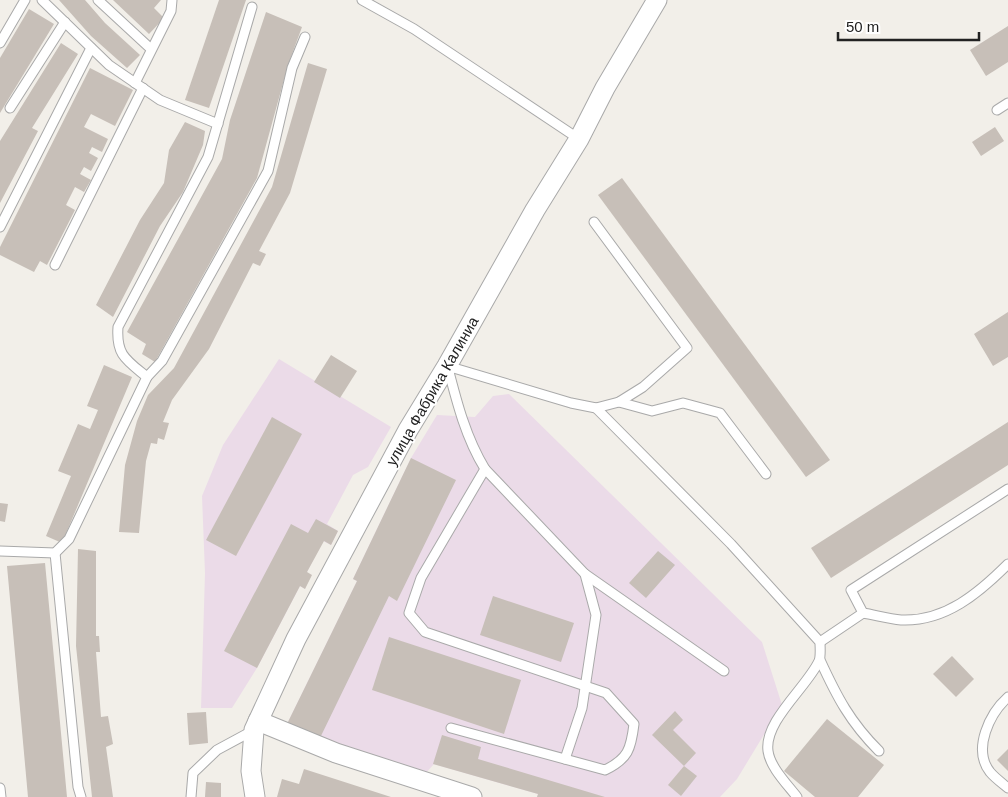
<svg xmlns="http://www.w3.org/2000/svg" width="1008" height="797" font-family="Helvetica,sans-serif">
  <rect width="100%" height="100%" fill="#f2efe9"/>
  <g fill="#ebdbe8">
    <path d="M279,359L391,427L368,467L353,475L327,524L338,531L331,545L323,541L307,572L305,589L300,586L257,668L232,708H201L205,573L202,496L223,445Z"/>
    <path d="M509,394L762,642L782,705L737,779L720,797H537L538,794L434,764L424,775L319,740L287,724L357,581L353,579L411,458L437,415L475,417L493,396Z"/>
  </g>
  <g fill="#c7bfb8">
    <path d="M59,0H85L105,23L140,55L127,68L91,36Z"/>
    <path d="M113,0H161L154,8L164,18L149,34Z"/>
    <path d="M219,0H246L209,108L185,100Z"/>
    <path d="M29,9L54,24L0,113V58Z"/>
    <path d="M266,12L302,27L288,65L257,178L155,362L142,354L146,344L127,332L222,159L230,120Z"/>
    <path d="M1008,26V62L986,76L970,50Z"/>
    <path d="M61,43L78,54L32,128L38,131L0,203V141Z"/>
    <path d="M308,63L327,69L290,193L259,251L266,254L260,266L253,263L209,349L172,400L163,422L169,423L164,440L158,438L157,444L151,443L146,461L139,533L119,532L125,465L137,421L148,395L174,368L272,187Z"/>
    <path d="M90,68L133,90L115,126L91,114L84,127L108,139L102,152L92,147L89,153L98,158L91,171L84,167L80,174L91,180L84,192L75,187L66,205L75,210L47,265L40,261L34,272L0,255V247Z"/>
    <path d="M185,122L205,131L203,145L183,192L160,226L113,317L96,305L140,220L164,183L169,150Z"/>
    <path d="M995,127L1004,141L981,156L972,142Z"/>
    <path d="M622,178L830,460L806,477L598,195Z"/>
    <path d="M1008,312V357L993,366L974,334Z"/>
    <path d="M331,355L357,371L340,398L314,382Z"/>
    <path d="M104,365L132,377L62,543L46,536L71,476L58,471L78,424L90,429L98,410L87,406Z"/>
    <path d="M272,417L302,434L236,556L206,540Z"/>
    <path d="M1008,422V465L831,578L811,548Z"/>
    <path d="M411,458L456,480L397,601L389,596L319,740L287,724L357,581L353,579Z"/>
    <path d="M0,503L8,504L5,522L0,521Z"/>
    <path d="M316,519L338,531L331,545L324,541L307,572L312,575L305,589L300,586L257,668L224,651L291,524L308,533Z"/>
    <path d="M78,549L96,551V636H99L100,652H96L101,717L108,716L113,744L106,747L113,797H92L76,646Z"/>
    <path d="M658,551L675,565L646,598L629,583Z"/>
    <path d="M45,563L67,797H28L7,566Z"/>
    <path d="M493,596L574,623L561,662L480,635Z"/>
    <path d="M389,637L521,680L504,734L372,690Z"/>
    <path d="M952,656L974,679L956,697L933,674Z"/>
    <path d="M675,711L683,720L673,730L696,753L684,766L652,735Z"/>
    <path d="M206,712L208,743L189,745L187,713Z"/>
    <path d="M827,719L884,765L858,797H815L784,771Z"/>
    <path d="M442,735L481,747L478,759L605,797H537L538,794L433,764Z"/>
    <path d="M1008,749V771L997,760Z"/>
    <path d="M684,766L697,776L681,796L668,785Z"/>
    <path d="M304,769L391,797H277L282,779L299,784Z"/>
    <path d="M206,782L221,783V797H205Z"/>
  </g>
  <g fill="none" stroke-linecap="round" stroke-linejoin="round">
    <defs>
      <g id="service">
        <path d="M42,0L109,65L160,100L218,124"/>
        <path d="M98,0L151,49"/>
        <path d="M362,0L414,29L579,139"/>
        <path d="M0,43L25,0"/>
        <path d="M135,83L171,11L172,0"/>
        <path d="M10,108L65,22"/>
        <path d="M997,110L1008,103"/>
        <path d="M0,227L91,48"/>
        <path d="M55,265L143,88"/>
        <path d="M447,366L571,403L596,408L619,402L643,387L687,348L594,222"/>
        <path d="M448,368C457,403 466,438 485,469L585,574L724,671"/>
        <path d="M147,377C126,360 116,355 118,327L208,157L252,7"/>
        <path d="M619,402L652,411L683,403L720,413L766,474"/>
        <path d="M596,408L731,544L820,642C820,648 821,656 819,661C807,687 764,721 768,751C770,767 787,784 797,797"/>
        <path d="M0,551L55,553L69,539L147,377L162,361L268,171L292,68L305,37"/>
        <path d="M55,553L78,787L81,797"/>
        <path d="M863,613C875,615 889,619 901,620C945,622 979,593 1008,564"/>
        <path d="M820,642L863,613L851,590L1008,489"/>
        <path d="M820,660C837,697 850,722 879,751"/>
        <path d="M1008,697C990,713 972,749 990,772C995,778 1002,783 1008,788"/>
        <path d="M451,728L605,770C628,759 631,749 634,724L606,693L425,632L409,613L421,578L485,469"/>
        <path d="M565,759L582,708L596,615L585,574"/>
        <path d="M0,788L1,797"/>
        <path d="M191,797L193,773L217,750L254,730"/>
      </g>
      <g id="minor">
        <path d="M258,721L336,753L472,797"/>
        <path d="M255,797L251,771L254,730L296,639L408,430L447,366L535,210L579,139L605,88L657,0"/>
      </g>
    </defs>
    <use href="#service" stroke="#a9a9a9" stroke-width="11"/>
    <use href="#minor" stroke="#a9a9a9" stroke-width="21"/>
    <use href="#service" stroke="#fff" stroke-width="9"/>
    <use href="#minor" stroke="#fff" stroke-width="19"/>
  </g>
  <g text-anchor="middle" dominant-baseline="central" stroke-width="4" stroke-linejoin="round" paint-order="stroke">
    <g font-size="15" fill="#222" stroke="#fff">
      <text transform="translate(432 391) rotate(-60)">улица Фабрика Калиниа</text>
    </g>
  </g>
  <path d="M838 32v8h141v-8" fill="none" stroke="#222222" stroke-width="2.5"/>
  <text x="846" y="32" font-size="15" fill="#222222" stroke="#ffffff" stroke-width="4" paint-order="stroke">50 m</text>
</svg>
